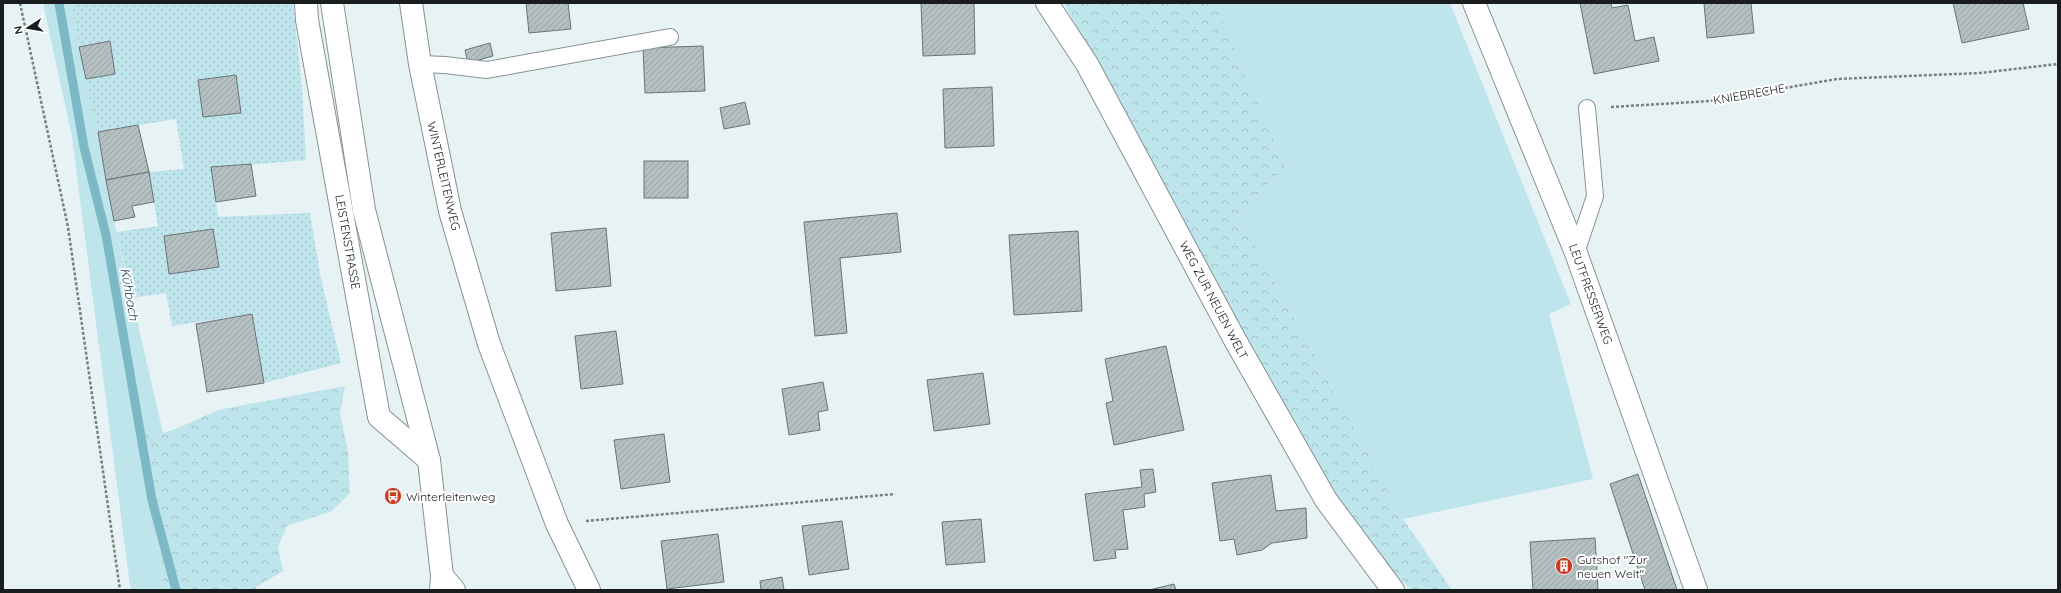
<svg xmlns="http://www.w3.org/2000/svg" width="2061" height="593" font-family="Quicksand,sans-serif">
  <defs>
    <pattern id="forest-crowns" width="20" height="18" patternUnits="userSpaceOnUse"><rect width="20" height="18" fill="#bee4ec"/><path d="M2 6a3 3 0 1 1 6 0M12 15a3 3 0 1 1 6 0" fill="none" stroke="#a3c3ca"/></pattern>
    <pattern id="garden-dots" width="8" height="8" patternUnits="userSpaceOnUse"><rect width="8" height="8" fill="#bee4ec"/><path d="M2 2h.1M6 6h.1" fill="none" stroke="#a3c3ca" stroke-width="1.8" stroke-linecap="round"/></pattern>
    <pattern id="building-hatch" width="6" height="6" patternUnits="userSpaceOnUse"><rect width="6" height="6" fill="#b4bfc1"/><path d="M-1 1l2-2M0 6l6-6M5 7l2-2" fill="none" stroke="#9aa4a5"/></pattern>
  </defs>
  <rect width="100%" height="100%" fill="#e7f2f5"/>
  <g fill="#bee4ec">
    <path d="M43,3H72L79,47L98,132L114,221L163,433L140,435L164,590H132L130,586L72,137Z"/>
    <path d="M1215,3H1450L1571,304L1549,314L1593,479L1403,519L1239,215L1285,166Z"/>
  </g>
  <g fill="url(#forest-crowns)">
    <path d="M1064,3H1215L1285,166L1239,215L1403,519L1452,590H1411L1367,542L1321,476Z"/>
    <path d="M345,386L340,413L348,452L350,493L332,511L287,526L278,547L283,571L256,587V590H164L140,435L163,433L178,428L218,410Z"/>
  </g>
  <path fill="url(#garden-dots)" fill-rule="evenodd" d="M72,3H293L302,88L306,160L211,168L218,217L310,213L321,279L341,363L264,383L252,314L172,326L166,293L132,298L117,232L158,226L149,172L184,169L176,119L98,132L86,79L115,74L110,41L79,47ZM236,75L241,112L203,117L198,80Z"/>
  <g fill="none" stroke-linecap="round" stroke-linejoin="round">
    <path stroke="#7cb8c5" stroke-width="9" d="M59,3L84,147L106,235L152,500L176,590"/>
  </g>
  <g fill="url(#building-hatch)" stroke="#697476">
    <path d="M526,3H568L571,29L529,33Z"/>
    <path d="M921,3H974L975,54L923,56Z"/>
    <path d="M1580,3H1611L1612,8L1628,5L1635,41L1654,37L1659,61L1594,74Z"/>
    <path d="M1704,3H1751L1754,33L1707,38Z"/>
    <path d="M1953,3H2023L2029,29L1962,43Z"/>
    <path d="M110,41L115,74L86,79L79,47Z"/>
    <path d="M490,43L493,56L468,63L465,50Z"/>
    <path d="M703,46L705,91L645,93L643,48Z"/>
    <path d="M236,75L241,113L203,117L198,80Z"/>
    <path d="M992,87L994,146L945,148L943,89Z"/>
    <path d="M745,102L750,124L724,129L720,108Z"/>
    <path d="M138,125L149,172L106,180L98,132Z"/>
    <rect x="644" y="161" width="44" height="37"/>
    <path d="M251,164L256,196L216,202L211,167Z"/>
    <path d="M149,172L154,202L132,206L135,217L114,221L106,180Z"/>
    <path d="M897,213L901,252L840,258L847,333L815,336L804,222Z"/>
    <path d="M606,228L611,286L556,291L551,233Z"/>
    <path d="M213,229L219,267L169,274L164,236Z"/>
    <path d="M1078,231L1082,311L1014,315L1009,235Z"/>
    <path d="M252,314L264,383L207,392L196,324Z"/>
    <path d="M616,331L623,384L581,389L575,336Z"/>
    <path d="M1166,346L1184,430L1114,445L1106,403L1113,401L1105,359Z"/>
    <path d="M983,373L990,424L934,431L927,380Z"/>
    <path d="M823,382L828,410L818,412L820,430L789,435L782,389Z"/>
    <path d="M664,434L670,482L621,489L614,440Z"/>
    <path d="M1153,469L1156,492L1144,494L1145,507L1123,510L1128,549L1115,550L1116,558L1094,561L1085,494L1142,487L1140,470Z"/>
    <path d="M1638,474L1677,590H1645L1610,484Z"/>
    <path d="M1271,475L1276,511L1306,508L1307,538L1272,543L1262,550L1237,555L1234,539L1220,541L1212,483Z"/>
    <path d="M981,519L985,562L946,565L942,522Z"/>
    <path d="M842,521L849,569L809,575L802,526Z"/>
    <path d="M718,534L724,582L667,589L661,541Z"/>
    <path d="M1595,538L1598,590H1533L1530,542Z"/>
    <path d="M782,577L784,590H761L760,581Z"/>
    <path d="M1174,584L1176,590H1149Z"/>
  </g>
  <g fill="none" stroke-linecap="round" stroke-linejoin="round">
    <defs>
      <g id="lane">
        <path d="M420,64L445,65L487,70L670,37"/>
        <path d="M1576,253L1595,196L1587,108"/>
      </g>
      <g id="street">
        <path d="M306,3L307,20L379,417L429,460"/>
        <path d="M411,3L420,64L450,211L489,344L557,524L589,590"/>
        <path d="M1047,3L1087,64L1235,340L1326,500L1393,590"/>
        <path d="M1474,3L1576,253L1696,590"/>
        <path d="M442,576L454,590"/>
      </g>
      <path id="secondary" d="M332,3L364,210L429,460L442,576L441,590"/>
    </defs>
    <use href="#lane" stroke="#879294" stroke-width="18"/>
    <use href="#street" stroke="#879294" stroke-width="24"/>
    <use href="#secondary" stroke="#879294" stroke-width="24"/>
    <g stroke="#787f81" stroke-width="2.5" stroke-dasharray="3 2" stroke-linecap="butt">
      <path d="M20,3L68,227L120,590"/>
      <path d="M1611,107L1710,101L1837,79L1980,73L2058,64"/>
      <path d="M586,521L895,494"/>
    </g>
    <use href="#lane" stroke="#fff" stroke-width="16"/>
    <use href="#street" stroke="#fff" stroke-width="22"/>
    <use href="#secondary" stroke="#fff" stroke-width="22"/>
  </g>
  <defs>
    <symbol id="bus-disc" viewBox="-11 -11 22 22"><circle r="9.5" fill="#c73c22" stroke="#fff"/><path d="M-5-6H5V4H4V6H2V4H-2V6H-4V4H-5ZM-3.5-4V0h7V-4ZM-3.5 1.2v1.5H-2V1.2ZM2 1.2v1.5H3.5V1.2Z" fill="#fff"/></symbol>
    <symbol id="building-disc" viewBox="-11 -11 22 22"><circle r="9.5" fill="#c73c22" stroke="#fff"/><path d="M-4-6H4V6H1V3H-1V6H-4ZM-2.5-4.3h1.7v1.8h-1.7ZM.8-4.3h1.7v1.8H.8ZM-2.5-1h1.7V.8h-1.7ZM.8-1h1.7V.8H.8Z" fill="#fff"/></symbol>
  </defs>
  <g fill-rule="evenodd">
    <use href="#bus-disc" x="383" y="486" width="20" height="20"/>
    <use href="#building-disc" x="1554" y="556" width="20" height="20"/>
  </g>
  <g text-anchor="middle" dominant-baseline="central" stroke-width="4" stroke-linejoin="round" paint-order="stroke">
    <g font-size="12" fill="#191d1e" stroke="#fff">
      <text transform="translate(1749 94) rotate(-10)">KNIEBRECHE</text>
      <text transform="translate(444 176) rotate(77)">WINTERLEITENWEG</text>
      <text transform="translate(348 242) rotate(80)">LEISTENSTRASSE</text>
      <text transform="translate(1591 294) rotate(70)">LEUTFRESSERWEG</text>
      <text transform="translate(1214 300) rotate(62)">WEG ZUR NEUEN WELT</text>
    </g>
    <g font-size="12" fill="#191d1e" stroke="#fff" text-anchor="start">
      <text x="406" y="496">Winterleitenweg</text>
      <text x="1577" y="559">Gutshof "Zur<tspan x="1577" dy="14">neuen Welt"</tspan></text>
    </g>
    <g font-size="13" font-style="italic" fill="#1a4e58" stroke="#fff">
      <text transform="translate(130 294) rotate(80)">Kühbach</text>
    </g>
  </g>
  <rect width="2061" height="593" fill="none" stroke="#191d1e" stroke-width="8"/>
  <g transform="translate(28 28) rotate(258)" stroke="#ffffff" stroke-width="3" paint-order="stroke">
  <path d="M0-3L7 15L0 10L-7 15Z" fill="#191d1e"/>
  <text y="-6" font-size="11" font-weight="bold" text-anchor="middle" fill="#191d1e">N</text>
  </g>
</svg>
